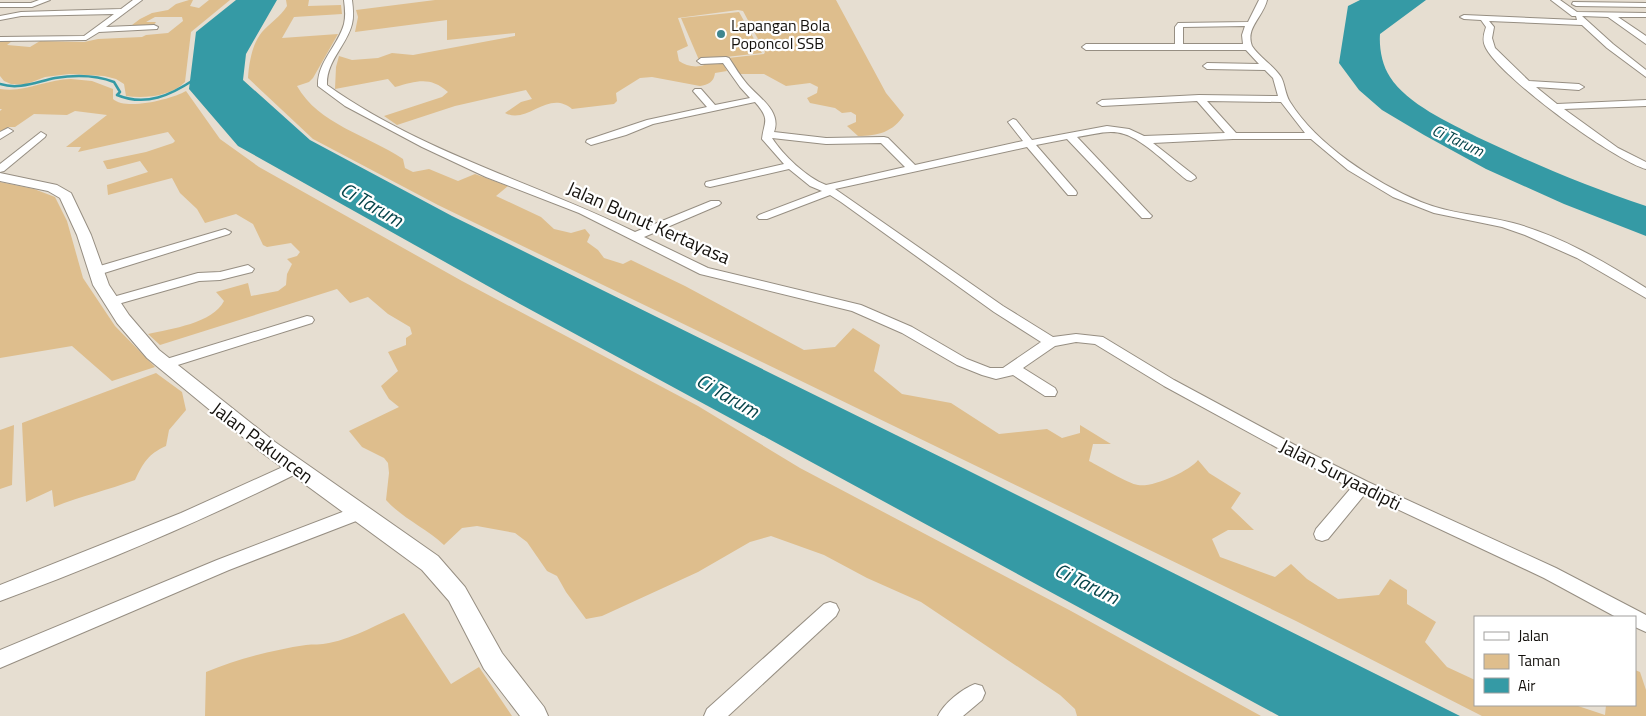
<svg xmlns="http://www.w3.org/2000/svg" width="1646" height="716" font-family="'Titillium Web',sans-serif">
  <rect width="100%" height="100%" fill="#e6ded1"/>
  <g fill="#debe8d">
    <path d="M189,0H193L190,6L199,8L209,0H230L191,32L185,82C171,96 145,99 126,96L124,84L116,79L104,76L69,74L45,77L24,85L11,84L4,81L0,76V41H12L7,45L30,47L40,41L84,42L98,39L142,37L146,35L168,33L183,21L182,17H155L146,22H156L152,27L128,28L140,19L152,13L168,10L176,4Z"/>
    <path d="M286,0H309L308,6L341,5L342,14L294,17L282,38L338,34L313,78L309,82L297,86C318,124 369,136 403,159L405,168L413,172L429,169L458,181L475,174L508,186L496,196L541,217L554,229L571,233L585,229L590,235L587,242L598,250L604,258L623,264L631,260L685,286L804,350L835,347L853,328L880,345L874,371L902,394L951,403L999,434L1047,429L1062,438L1080,433V425L1111,444H1093L1089,461C1099,466 1129,484 1138,485C1152,488 1190,471 1198,460L1209,473L1241,493L1231,508L1254,530H1228L1212,539L1220,557L1275,577L1291,564L1307,579L1338,599L1379,595L1390,579L1407,590V604L1436,622L1425,642L1447,667L1475,680V705H1575L1605,715L1606,705H1635V670L1640,672L1646,690V716H1482L1296,621L438,205L313,139L248,78C249,63 252,44 262,32C270,23 280,17 287,6Z"/>
    <path d="M435,0H836L886,93L904,115C893,132 878,136 858,136L847,126L856,122V115L851,112L842,113L835,108L810,103L807,98L817,93L818,87L810,83L786,86L764,74H740L728,58L764,54L765,52L743,11L738,10L678,18L688,46L677,51L679,61C686,66 696,68 704,65L705,62H722L727,71L715,73C714,82 708,85 700,86L652,77L640,78L616,93L617,101L614,104L572,109C548,89 528,125 505,113L521,102L532,99L526,90L455,106L397,125L384,116L442,97L448,92C430,76 417,81 395,87L388,79L335,89L336,67L339,56L352,60L378,58L392,53L413,55L515,36V33L447,40V20L355,32L358,17L356,10Z"/>
    <path d="M739,12L762,53L699,60L681,18Z"/>
    <path d="M71,79L92,81L113,89V99C126,111 172,99 186,91L220,139L259,167L462,281L698,406L800,468L1071,611L1261,716H1077L1075,709L1060,695L921,602L867,578L824,555L771,536L750,542L698,572L602,616L586,619L566,592L557,576L547,571L527,542L515,533L477,526L462,528L444,545C426,528 402,518 386,500L389,473L388,463L384,458L362,447L349,431L399,407L389,399L381,386L398,371L388,352L406,345V338L412,334L410,327L388,314L368,297L350,303L337,289L160,345L148,334C171,329 213,323 224,301L216,292L248,283L251,296L278,291L286,285L287,274L292,264L287,259L297,256L300,252L291,243L267,247L263,245L253,224L236,214L205,223L197,209L180,193L172,178L108,195L107,185L148,172L140,161L110,169H107L103,161L146,152L173,143L175,141L168,132L78,152L81,147H66L107,115L75,111L67,115L34,114L15,127H8L0,132V111L2,109H0V89C25,93 47,79 71,79Z"/>
    <path d="M0,182L34,189L55,197L67,221L83,278L115,326L155,367L112,381L72,346L0,358Z"/>
    <path d="M156,373L182,392L186,410L169,430L166,446C148,454 143,463 135,480C108,490 81,496 54,507L52,490L26,502L22,423Z"/>
    <path d="M14,425L12,485L0,489V430Z"/>
    <path d="M404,613L451,684L479,667L512,716H205L206,672C238,659 272,650 306,645C313,644 321,645 329,643C355,638 379,623 404,613Z"/>
  </g>
  <g fill="#359aa5">
    <path d="M236,0H277L246,54L243,80L310,140L452,216L963,468L1460,716H1279L520,304L238,146L189,89L196,32Z"/>
    <path d="M1360,0H1426L1380,34C1379,48 1382,65 1390,77C1407,104 1450,123 1477,137C1532,163 1588,187 1646,206V236L1564,204L1486,169L1424,135L1382,110L1359,90L1339,63L1348,6Z"/>
  </g>
  <g fill="none" stroke-linecap="round" stroke-linejoin="round">
    <path stroke="#359aa5" stroke-width="2.5" d="M0,84C19,90 36,82 55,78C74,75 96,75 114,82L120,92L117,95C146,107 171,95 195,79"/>
    <defs>
      <g id="minor">
        <path d="M39,0H50L32,7H0V3H31Z"/>
        <path d="M133,0H142L106,27L154,25L158,27L157,29L99,32L86,40L0,41V37L84,36L114,14L21,16L0,20V16L21,12L121,9Z"/>
        <path d="M344,0H352C353,8 354,16 352,24C347,45 326,61 327,85C421,152 533,182 635,232L711,201H719L721,203L719,205L644,237L708,268L861,305L912,327L967,359L990,368H1003L1041,342L994,312L841,202L830,195L767,219H759L757,217L759,215L822,191L810,186L789,169L710,187L706,186L705,184L706,182L784,164L762,139C764,121 771,120 755,102L653,124L626,135L591,145L586,142L587,140L647,120L707,107L693,91L695,89H701L715,105L750,98L740,87L723,63L701,64L697,61L701,58L726,57L729,58C735,67 740,76 747,84C758,97 782,111 774,132L826,138L884,137L888,138L915,165L1023,141L1008,122L1013,119L1016,120L1032,140L1107,126L1129,129L1144,136L1225,133L1197,101L1102,106L1097,103L1102,100L1199,95L1278,96L1273,78L1265,70L1207,69L1203,66L1207,63L1259,64L1246,50H1086L1082,47L1086,44H1175V27L1178,23L1248,22L1259,0H1267C1263,17 1245,28 1252,46C1260,58 1273,65 1281,77C1285,84 1285,94 1290,102C1316,144 1375,183 1421,202C1450,214 1483,215 1513,223C1561,236 1605,262 1646,288V298L1577,258L1525,235L1502,227L1434,213L1393,197L1348,170L1311,139H1233L1153,143L1195,176L1196,178L1191,181L1187,180C1170,167 1144,140 1124,134C1109,129 1092,135 1077,137L1150,214L1152,216L1150,218H1142L1067,139L1036,145L1076,191L1077,193L1076,195H1068L1027,147L835,189L1003,306L1053,337L1076,334L1103,337L1174,380L1306,451L1368,482L1556,568L1646,615V632L1635,627V617H1616L1544,578L1365,494L1328,539L1322,541L1316,539L1314,534L1316,529L1351,488L1164,386L1095,344L1076,342L1055,346L1023,368L1055,388L1057,392L1055,396H1045L1013,375L996,379L982,375L957,365L902,333L852,311L700,274L579,213L486,177L422,147L345,106L318,86C317,62 338,46 344,24C346,16 345,8 344,0ZM1245,26L1242,35L1243,44H1183V27ZM1207,101L1281,102L1305,133H1236ZM772,138L826,144L881,143L905,167L826,185C806,177 783,155 772,138Z"/>
        <path d="M1551,0H1560L1577,12L1646,13V17H1618L1646,36V44L1608,17L1582,16L1613,44L1646,70V77L1607,48L1582,25L1489,21L1494,27L1492,38L1495,48L1529,81L1579,84L1584,87L1579,90L1536,87L1557,104L1646,100V106L1564,109L1618,148L1646,162V169C1615,161 1497,75 1485,46C1482,40 1484,33 1486,27L1481,20L1464,19L1460,17L1464,15L1577,20L1576,16H1572Z"/>
        <path d="M1573,2L1646,3V7L1576,6L1572,4Z"/>
        <path d="M8,128L13,131L0,139V132Z"/>
        <path d="M41,132L46,135L45,137L4,171L0,172V164Z"/>
        <path d="M225,229L231,232L229,234L101,274L97,275L91,271L93,268Z"/>
        <path d="M248,265L254,269L252,272L220,280L199,281L111,306L105,302L106,299L198,273L220,272Z"/>
        <path d="M307,316L312,317L314,320L312,323L165,369L160,367L158,364L160,361Z"/>
        <path d="M296,461L302,463L304,467L302,471C206,519 101,564 0,601V585L181,513Z"/>
        <path d="M358,506L364,508L366,513L364,518L229,570L0,668V650L217,560Z"/>
        <path d="M830,602L836,604L839,610L836,616L728,716H704L707,709L824,604Z"/>
        <path d="M975,684L982,686L985,693L982,700L963,716H938C944,703 962,689 975,684Z"/>
      </g>
      <path id="tertiary" d="M0,173L57,185L71,193L91,235L109,285L129,315L159,350L275,442L438,556L465,587L502,653L544,707L548,716H520L484,669L449,601L422,570L261,452L147,358L117,323L93,285L77,235L60,198L48,191L0,181Z"/>
    </defs>
    <use href="#minor" stroke="#968e82" stroke-width="2"/>
    <use href="#tertiary" stroke="#968e82" stroke-width="2"/>
    <use href="#minor" fill="#fff" fill-rule="evenodd"/>
    <use href="#tertiary" fill="#fff" fill-rule="evenodd"/>
  </g>
  <circle fill="#3f868f" stroke="#fff" stroke-width="2" cx="721" cy="34" r="5"/>
  <g text-anchor="middle" dominant-baseline="central" stroke-width="4.5" stroke-linejoin="round" paint-order="stroke">
    <g font-size="16" fill="#14110d" stroke="#fff" text-anchor="start">
      <text x="731" y="25">Lapangan Bola<tspan x="731" dy="18">Poponcol SSB</tspan></text>
    </g>
    <g font-size="16" font-style="italic" fill="#07454b" stroke="#fff">
      <text transform="translate(1458 140) rotate(25)">Ci Tarum</text>
    </g>
    <g font-size="19" fill="#14110d" stroke="#fff">
      <text transform="translate(649 222) rotate(24)">Jalan Bunut Kertayasa</text>
      <text transform="translate(263 442) rotate(37)">Jalan Pakuncen</text>
      <text transform="translate(1341 474) rotate(27)">Jalan Suryaadipti</text>
    </g>
    <g font-size="20" font-style="italic" fill="#07454b" stroke="#fff">
      <text transform="translate(372 204) rotate(30)">Ci Tarum</text>
      <text transform="translate(728 395) rotate(30)">Ci Tarum</text>
      <text transform="translate(1087 583) rotate(26)">Ci Tarum</text>
    </g>
  </g>
  <rect x="1474" y="616" width="162" height="90" fill="#ffffff" stroke="#a1a09e"/>
  <rect x="1484" y="632" width="25" height="8" fill="#ffffff" stroke="#a1a09e"/>
  <text x="1518" y="641" font-size="15" fill="#14110d">Jalan</text>
  <rect x="1484" y="654" width="25" height="15" fill="#debe8d" stroke="#a1a09e"/>
  <text x="1518" y="666" font-size="15" fill="#14110d">Taman</text>
  <rect x="1484" y="678" width="25" height="15" fill="#359aa5" stroke="#a1a09e"/>
  <text x="1518" y="691" font-size="15" fill="#14110d">Air</text>
</svg>
